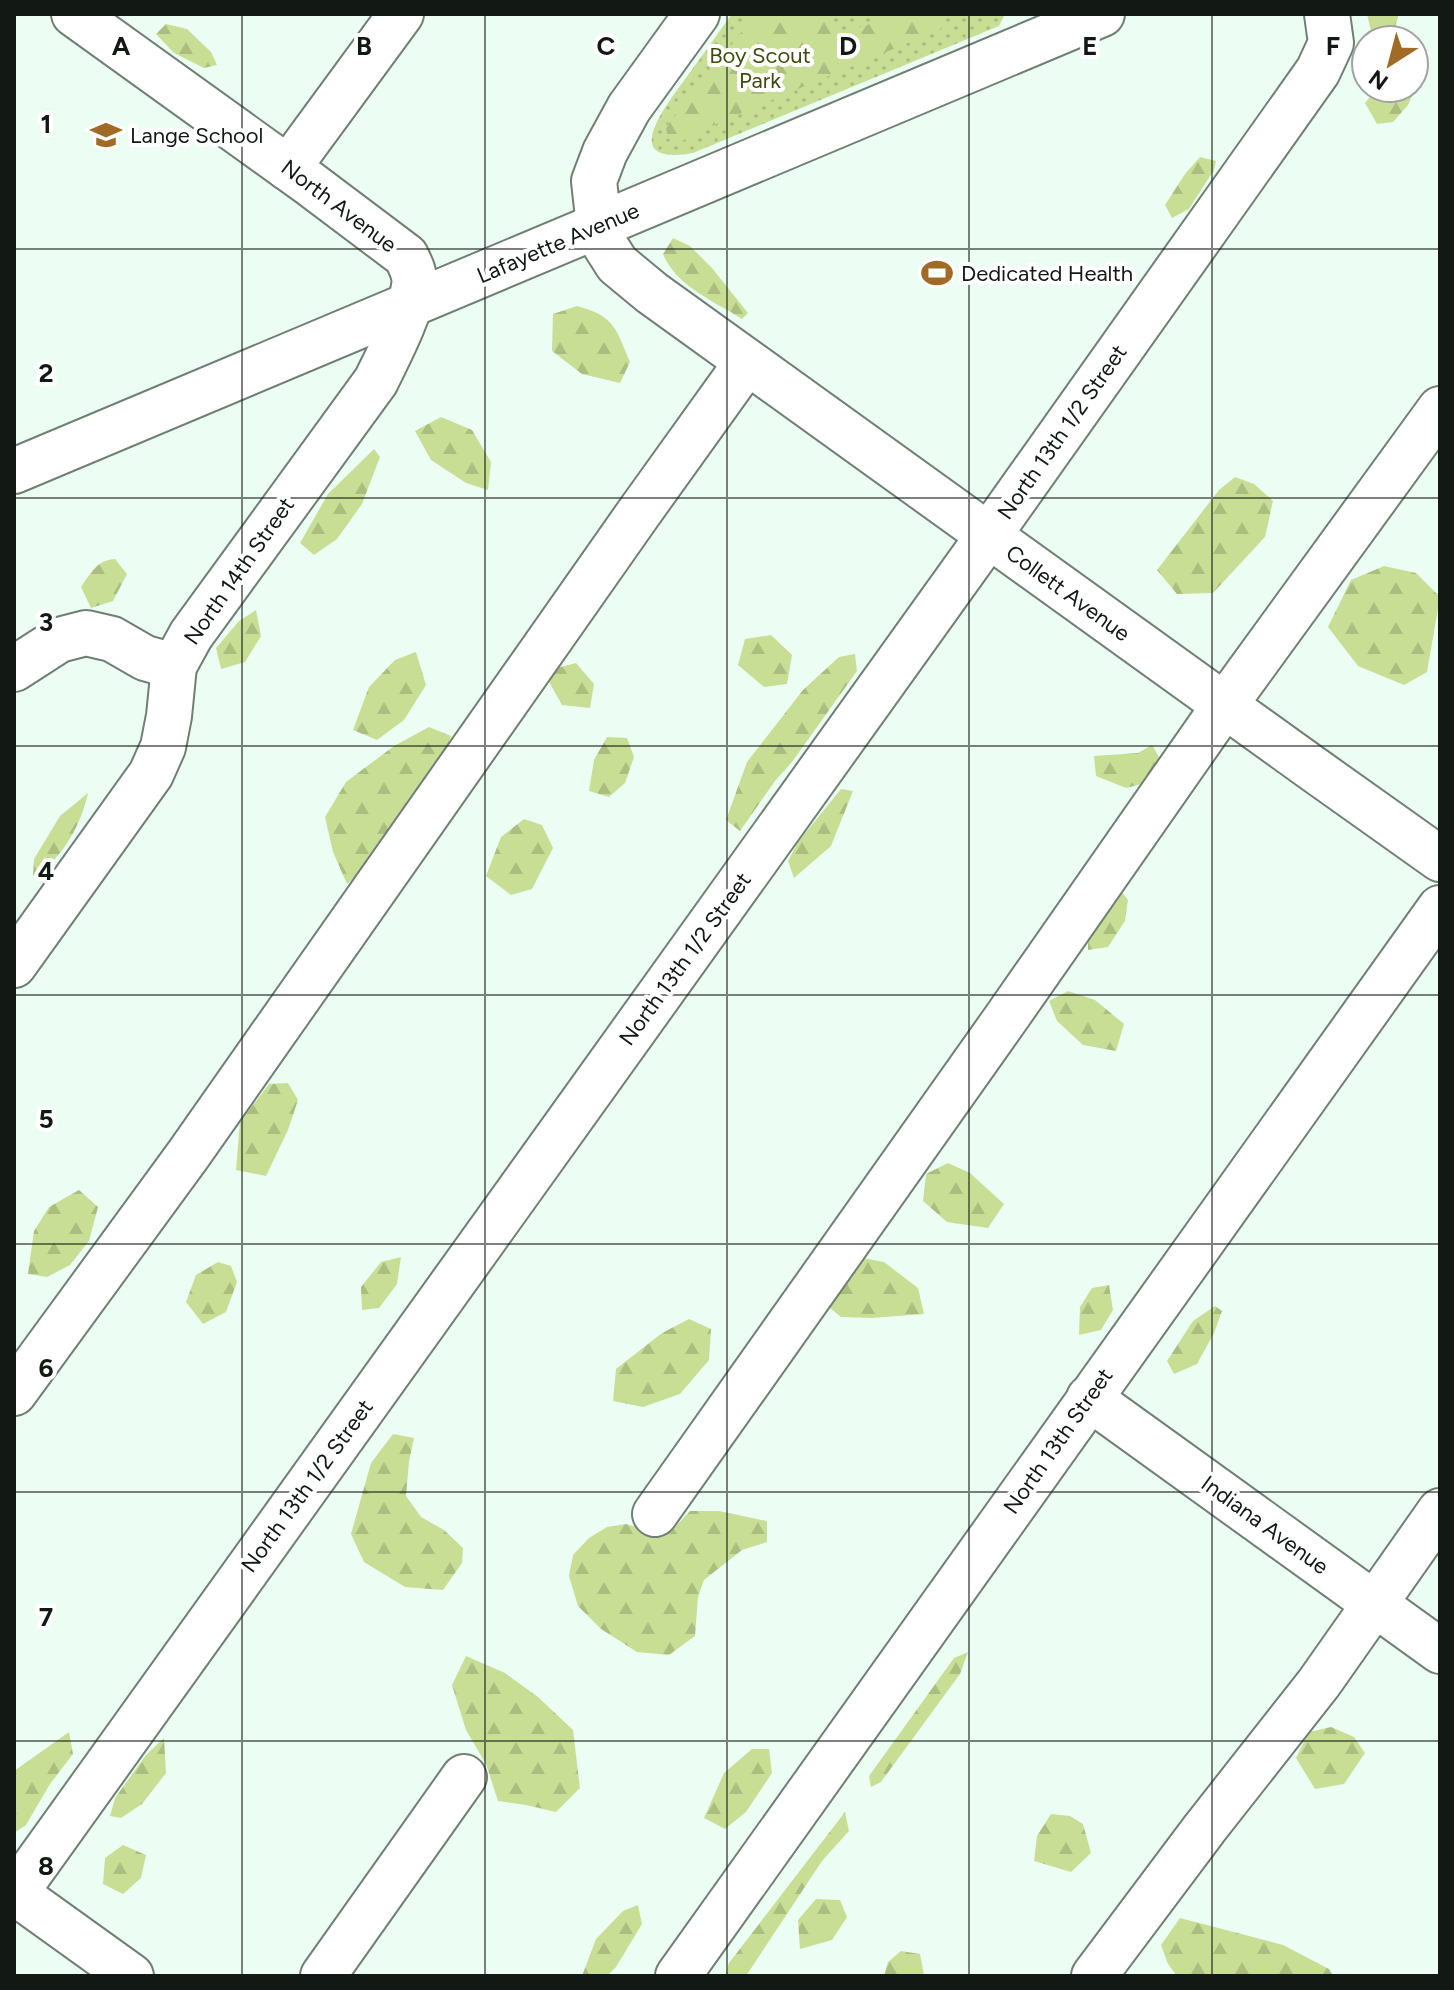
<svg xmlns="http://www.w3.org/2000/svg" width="1454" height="1990" font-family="Figtree,sans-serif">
  <defs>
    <pattern id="green-dots" width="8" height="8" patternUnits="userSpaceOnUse" patternTransform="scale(2)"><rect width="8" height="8" fill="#c8de95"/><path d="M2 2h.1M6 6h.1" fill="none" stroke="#abbe80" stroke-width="1.8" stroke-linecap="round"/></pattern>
    <pattern id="forest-firs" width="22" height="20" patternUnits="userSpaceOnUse" patternTransform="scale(2)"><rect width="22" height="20" fill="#c8de95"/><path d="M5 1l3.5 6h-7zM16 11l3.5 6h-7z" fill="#abbe80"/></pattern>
  </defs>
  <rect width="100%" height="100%" fill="#ecfef3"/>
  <path fill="url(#green-dots)" d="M732,14H1005L999,26L693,153C615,167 668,103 688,75C703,55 717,34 732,14Z"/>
  <g fill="url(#forest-firs)">
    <path d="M756,14H824L832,32L866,26L883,14H946L942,28L929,34L724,120L682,141L668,139L666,127Z"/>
    <path d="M1367,14H1399L1391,40H1373Z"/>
    <path d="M166,24L187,29L211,52L217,65L204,68L174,53L156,34Z"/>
    <path d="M1416,59L1421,76L1408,105L1393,122L1377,124L1365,103L1377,88H1414V60Z"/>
    <path d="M1200,157L1216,161L1214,170L1189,209L1172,218L1165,205L1185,174Z"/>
    <path d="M673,238L690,246L712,268L748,313L742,319C714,301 676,286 663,254Z"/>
    <path d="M577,306C615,316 616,329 630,362L620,383L582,374L552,351L553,314Z"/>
    <path d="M441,417L472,430L491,462L488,490L466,483L431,460L415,431Z"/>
    <path d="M374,449L380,457L362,504L337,539L314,555L300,543L328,494Z"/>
    <path d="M1235,477L1254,484L1273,501L1265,537L1213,593L1177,594L1157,570L1219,490Z"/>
    <path d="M115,559L127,574L113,601L91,608L81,587C91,573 97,560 115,559Z"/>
    <path d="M1384,566L1416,573L1440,597L1427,672L1404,685L1358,666L1328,627L1351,580Z"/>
    <path d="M256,610L261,636L245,662L221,669L216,648L239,621Z"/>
    <path d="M771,635L792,655L787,684L764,687L738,665L745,639Z"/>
    <path d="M416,652L426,685L404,720L377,740L353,730L369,687L395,660Z"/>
    <path d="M855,654L857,671L792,762L775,781L740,831L726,820L747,762L803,690L839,657Z"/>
    <path d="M576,663L594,684L590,708L562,705L548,680L557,668Z"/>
    <path d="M429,727L451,736L438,771L406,806L366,868L347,884L333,852L325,817L346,782L394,746Z"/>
    <path d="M607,737L627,738L634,757L625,783L609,797L589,791L594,760Z"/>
    <path d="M1152,745L1159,757L1150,782L1126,788L1096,776L1094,756L1138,753Z"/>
    <path d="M841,789L853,791L831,846L794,878L788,861L798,842Z"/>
    <path d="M88,793C82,823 61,862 33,876L34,859L60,816Z"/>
    <path d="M524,819L542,825L553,848L532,889L511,895L486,876L501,837Z"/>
    <path d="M1122,892L1128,900L1125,921L1108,947L1088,950V929L1103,903Z"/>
    <path d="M1068,991L1095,1000L1124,1024L1116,1051L1083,1045L1057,1021L1049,1001Z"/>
    <path d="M288,1083L298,1100L288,1130L266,1176L236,1170L240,1122L269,1084Z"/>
    <path d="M948,1163L970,1173L1004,1204L988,1228L947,1222L923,1201L926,1174Z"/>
    <path d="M79,1190L98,1207L89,1241L70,1265L47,1277L28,1274L34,1231L49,1207Z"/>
    <path d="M401,1257L397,1284L379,1308L362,1310L361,1287L381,1262Z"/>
    <path d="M863,1258L884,1262L918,1288L924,1314L872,1318L841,1317L824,1303L842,1269Z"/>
    <path d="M218,1262L231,1266L237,1282L226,1312L203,1324L186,1302L196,1275Z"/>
    <path d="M1109,1285L1113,1310L1101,1330L1079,1335L1080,1307L1092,1288Z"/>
    <path d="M1215,1306L1222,1311L1214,1333L1197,1364L1174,1374L1167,1361L1193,1321Z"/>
    <path d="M689,1319L711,1329L709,1360L680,1394L643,1407L613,1401L616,1369L662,1333Z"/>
    <path d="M393,1434L414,1438L409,1462L406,1496L421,1517L444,1530L463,1548L462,1563L443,1590L405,1587L364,1562L351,1534L371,1463Z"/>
    <path d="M690,1511H719L767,1521V1542L742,1550L704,1580L698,1597L695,1636L669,1655L637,1652L601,1629L578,1606L569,1576L573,1555L589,1538L607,1527L626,1524L656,1533L674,1528Z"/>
    <path d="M968,1652L960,1674L881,1782L871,1787L869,1776L954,1658Z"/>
    <path d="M466,1656L505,1673L538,1697L573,1730L580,1788L556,1812L526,1805L498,1801L486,1764L466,1730L452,1685Z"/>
    <path d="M1331,1727L1354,1737L1365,1753L1344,1784L1315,1789L1296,1758L1309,1732Z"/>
    <path d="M69,1732L73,1754L50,1784L26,1825L14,1833V1771Z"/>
    <path d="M164,1738L166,1773L142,1804L121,1818L110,1816L115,1798L146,1755Z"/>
    <path d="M752,1749H769L772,1773L746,1812L725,1829L704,1818L724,1773Z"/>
    <path d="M845,1812L849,1831L822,1861L746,1976H725L729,1963Z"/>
    <path d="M1051,1814L1070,1816L1083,1824L1091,1853L1071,1872L1034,1861L1037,1836Z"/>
    <path d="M123,1845L146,1855L141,1878L123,1894L103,1884L105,1858Z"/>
    <path d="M816,1899L840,1900L847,1917L832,1940L800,1949L798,1920Z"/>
    <path d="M638,1905L642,1924L616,1967L607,1976H582L596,1939L623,1911Z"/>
    <path d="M1180,1918L1283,1945L1329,1969L1333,1976H1177L1168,1964L1161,1945Z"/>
    <path d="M901,1951L920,1954L924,1975L884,1976L888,1962Z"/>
  </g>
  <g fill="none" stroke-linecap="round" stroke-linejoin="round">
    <defs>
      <g id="minor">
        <path d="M697,14L629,108L605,152L594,181L599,226L605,245L617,264L652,293C914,482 1176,672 1440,859"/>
        <path d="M288,168L401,14"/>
        <path d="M14,669L59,640L86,633L112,639L145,658L174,666"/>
        <path d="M14,965L151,774L163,747L169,716L174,666L191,635L376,381C388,356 411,313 414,286C416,276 411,266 406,256L309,183L74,14"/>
        <path d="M14,1393L188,1155L638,514L747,362"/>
        <path d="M1089,1398L1440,1651"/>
        <path d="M655,1514L1004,1021L1224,706L1440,409"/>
        <path d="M14,1892L131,1976"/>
        <path d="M14,1895L989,535L1318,71L1331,43L1327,14"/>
        <path d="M323,1976L464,1777"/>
        <path d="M678,1976L1440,908"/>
        <path d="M1094,1976L1205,1828L1319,1683L1440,1511"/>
      </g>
      <path id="major" d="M14,471L1102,14"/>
    </defs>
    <use href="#minor" stroke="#707f75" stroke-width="48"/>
    <use href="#major" stroke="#707f75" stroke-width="48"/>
    <use href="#minor" stroke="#fff" stroke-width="44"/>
    <use href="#major" stroke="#fff" stroke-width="44"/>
  </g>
  <path fill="none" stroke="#121814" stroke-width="2" stroke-opacity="0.55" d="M242,14V1976M485,14V1976M727,14V1976M969,14V1976M1212,14V1976M14,249H1440M14,498H1440M14,746H1440M14,995H1440M14,1244H1440M14,1492H1440M14,1741H1440"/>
  <defs>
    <symbol id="school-bare" viewBox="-9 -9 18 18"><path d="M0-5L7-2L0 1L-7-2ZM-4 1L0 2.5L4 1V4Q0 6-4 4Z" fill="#a16a25" stroke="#fff" stroke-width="2.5" paint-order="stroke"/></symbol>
    <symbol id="stadium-bare" viewBox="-9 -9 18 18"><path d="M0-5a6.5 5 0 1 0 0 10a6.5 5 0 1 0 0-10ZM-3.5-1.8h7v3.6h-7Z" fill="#a16a25" stroke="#fff" stroke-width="2.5" paint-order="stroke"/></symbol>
  </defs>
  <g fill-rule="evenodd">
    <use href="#school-bare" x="84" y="113" width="44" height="44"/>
    <use href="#stadium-bare" x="915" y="251" width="44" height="44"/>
  </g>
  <g text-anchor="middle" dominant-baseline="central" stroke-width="8" stroke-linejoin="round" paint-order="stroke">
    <g font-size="22" fill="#3c4b0d" stroke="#fff">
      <text x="760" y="55">Boy Scout<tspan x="760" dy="25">Park</tspan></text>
    </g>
    <g font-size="22" fill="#121814" stroke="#fff" text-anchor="start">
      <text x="130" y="135">Lange School</text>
      <text x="961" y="273">Dedicated Health</text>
    </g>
    <g font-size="22" fill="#121814" stroke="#fff">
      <text transform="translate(339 206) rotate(37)">North Avenue</text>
      <text transform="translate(558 243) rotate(-23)">Lafayette Avenue</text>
      <text transform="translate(1062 432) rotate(-55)">North 13th 1/2 Street</text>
      <text transform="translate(239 571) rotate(-55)">North 14th Street</text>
      <text transform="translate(1068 593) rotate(36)">Collett Avenue</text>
      <text transform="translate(685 959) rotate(-54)">North 13th 1/2 Street</text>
      <text transform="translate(1058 1441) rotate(-55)">North 13th Street</text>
      <text transform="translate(307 1486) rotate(-54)">North 13th 1/2 Street</text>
      <text transform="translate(1265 1525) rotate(36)">Indiana Avenue</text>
    </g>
  </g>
  <g font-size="26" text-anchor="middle" font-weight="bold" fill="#121814" stroke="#fff" stroke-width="8" stroke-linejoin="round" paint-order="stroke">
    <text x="121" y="55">A</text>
    <text x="364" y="55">B</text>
    <text x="606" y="55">C</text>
    <text x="848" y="55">D</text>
    <text x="1090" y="55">E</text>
    <text x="1333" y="55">F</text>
    <text x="46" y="133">1</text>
    <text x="46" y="382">2</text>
    <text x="46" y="631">3</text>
    <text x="46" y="880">4</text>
    <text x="46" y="1128">5</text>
    <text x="46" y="1377">6</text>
    <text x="46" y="1626">7</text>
    <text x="46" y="1875">8</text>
  </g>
  <rect width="1454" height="1990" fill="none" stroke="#121814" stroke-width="32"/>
  <g transform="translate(1390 64) rotate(216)"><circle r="38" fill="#ffffff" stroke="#a0a3a1" stroke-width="2"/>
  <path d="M0-6L14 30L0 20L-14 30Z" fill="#a16a25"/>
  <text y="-12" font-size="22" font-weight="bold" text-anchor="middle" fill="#121814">N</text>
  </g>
</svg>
